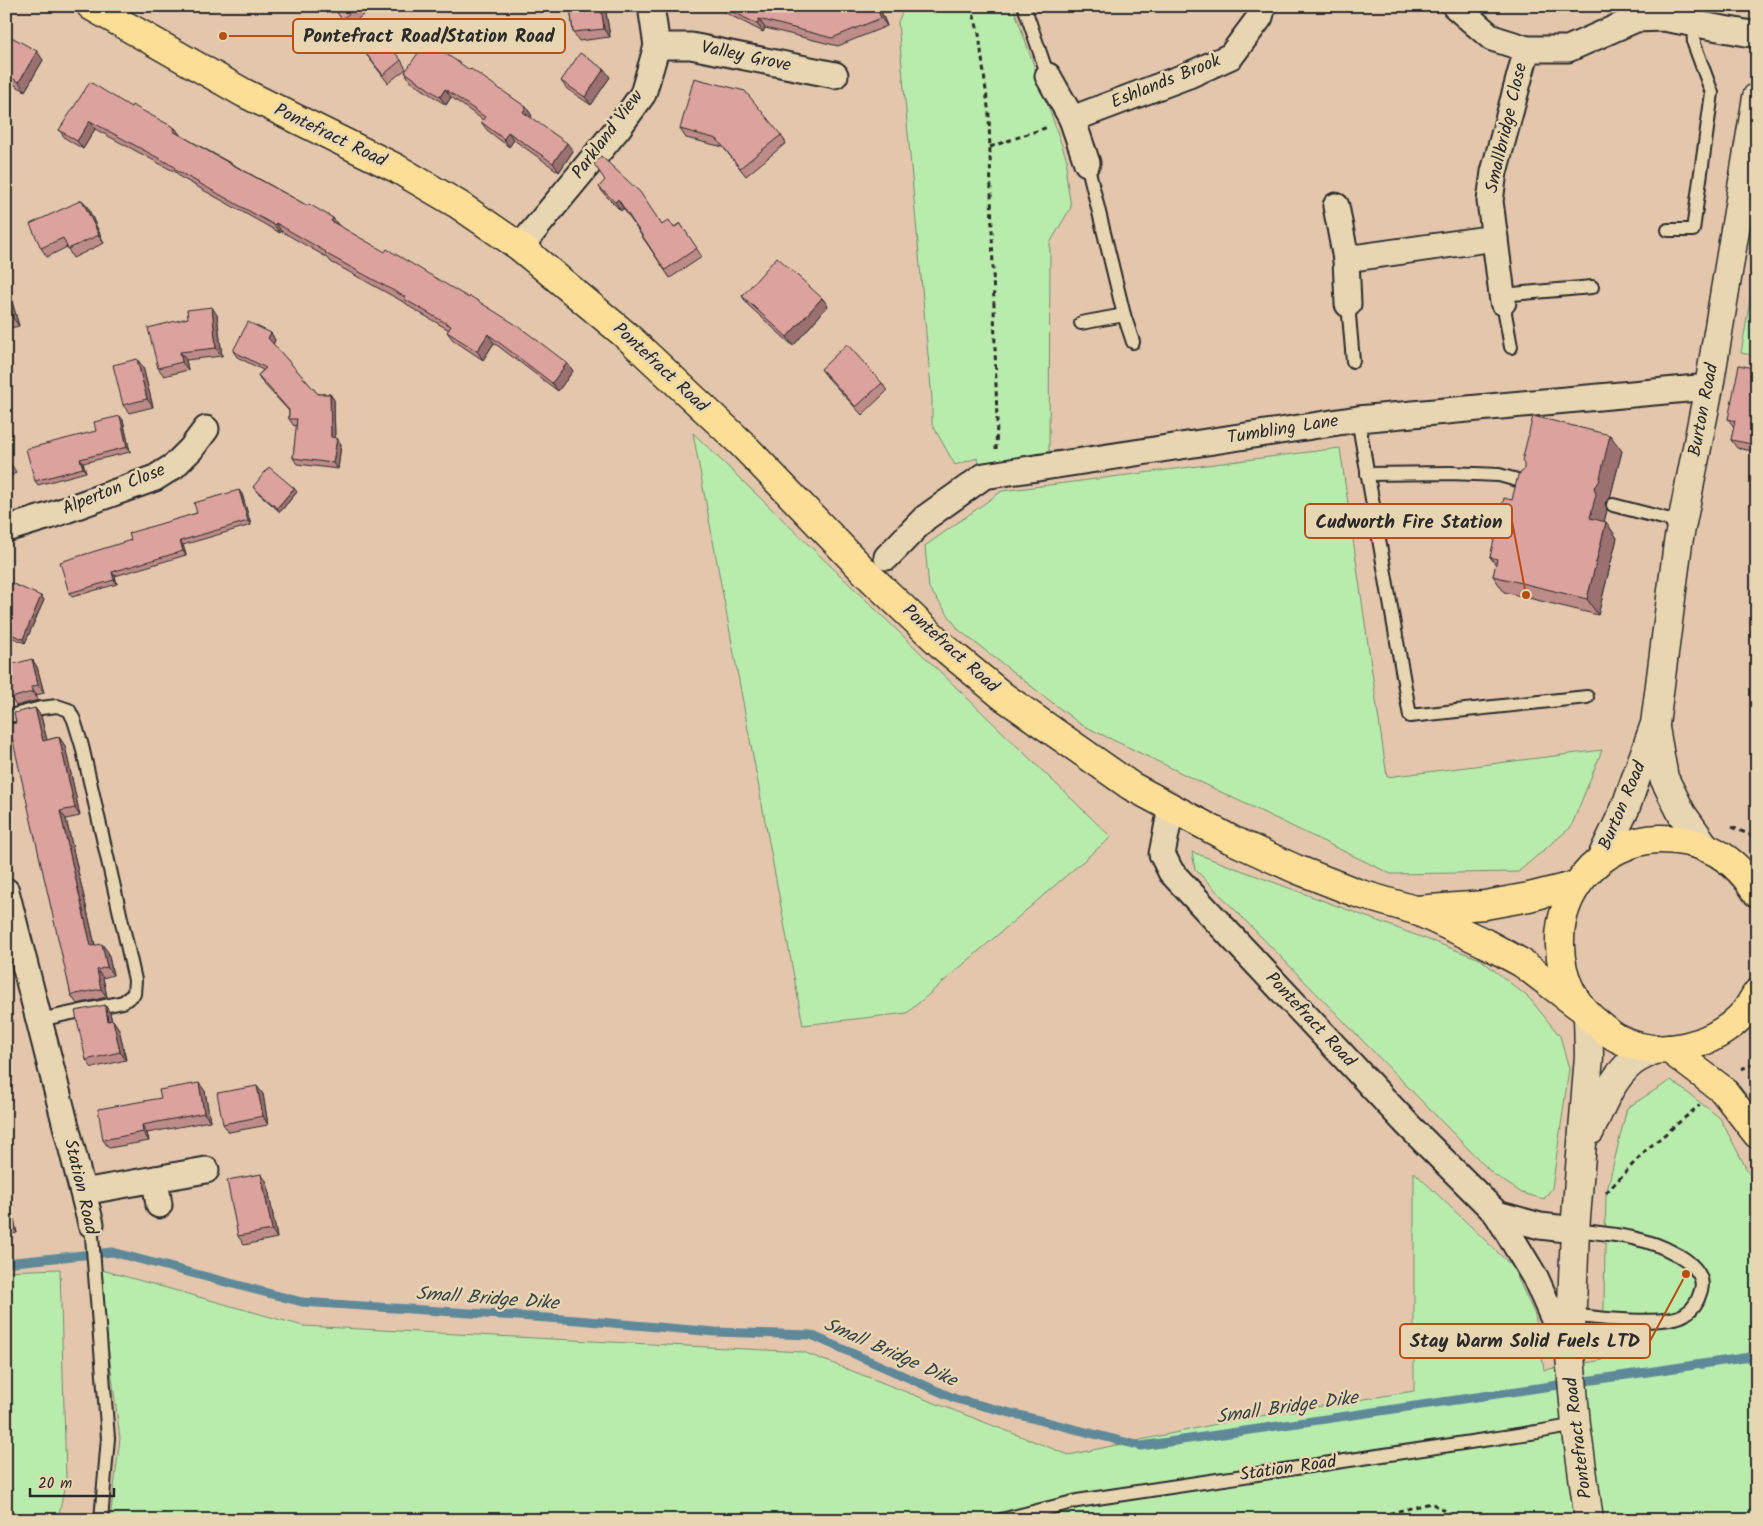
<svg xmlns="http://www.w3.org/2000/svg" width="1763" height="1526" font-family="Kalam,sans-serif">
  <rect width="100%" height="100%" fill="#e4c6ad"/>
  <filter id="ink" filterUnits="userSpaceOnUse"><feTurbulence type="fractalNoise" baseFrequency=".02" numOctaves="2"/><feDisplacementMap in="SourceGraphic" scale="10" xChannelSelector="R" yChannelSelector="G"/><feConvolveMatrix kernelMatrix="1 2 1 2 8 2 1 2 1" color-interpolation-filters="sRGB"/></filter>
  <g filter="url(#ink)">
    <g fill="#b9ecac" stroke="#728c6c">
      <path d="M905,6H1013L1067,160L1066,175L1071,207L1050,243L1049,455L981,472L977,458L955,465L932,424V399L898,22Z"/>
      <path d="M1757,258V356L1741,353Z"/>
      <path d="M693,433L1111,837L907,1013L803,1025Z"/>
      <path d="M1340,448L1387,777L1602,750L1571,827L1518,872L1391,874L1080,724L959,630L929,588L925,546L1002,491Z"/>
      <path d="M1192,852L1480,959L1529,998L1560,1036L1569,1069L1552,1188L1544,1199L1522,1193L1493,1174L1195,869Z"/>
      <path d="M1671,1080L1720,1118L1757,1189V1520H110L120,1438L107,1339L102,1270L303,1326L803,1352L1069,1455L1236,1420L1414,1391V1172L1512,1266L1535,1315L1544,1370L1603,1360L1606,1195L1627,1108Z"/>
      <path d="M60,1269L66,1479L58,1520H6V1271Z"/>
    </g>
    <g fill="none" stroke-linecap="round" stroke-linejoin="round">
      <path stroke="#5f8999" stroke-width="9" d="M6,1263L112,1252L302,1302L577,1320L715,1332L811,1335L956,1399L1141,1446L1757,1356"/>
      <defs>
        <g id="lane">
          <path d="M1024,6L1048,76"/>
          <path d="M1087,163L1124,315L1133,342"/>
          <path d="M1668,230H1693L1712,93L1694,44L1693,23L1696,6"/>
          <path d="M1502,295L1592,287"/>
          <path d="M1503,302L1511,347"/>
          <path d="M1348,304L1353,361"/>
          <path d="M1081,323L1124,315"/>
          <path d="M1358,419L1410,716L1587,697"/>
          <path d="M1367,474L1450,473L1499,475L1528,483"/>
          <path d="M1613,505L1682,523"/>
          <path d="M6,717L41,708L57,706L69,710L74,720L82,746L135,980L134,994L123,1002L39,1020"/>
          <path d="M91,1224L108,1438L101,1520"/>
          <path d="M1572,1315C1596,1318 1665,1327 1685,1314C1695,1308 1698,1300 1701,1290C1706,1274 1687,1259 1674,1253C1644,1236 1608,1234 1575,1230"/>
          <path d="M1001,1520L1077,1501L1537,1432L1576,1425"/>
        </g>
        <g id="street">
          <path d="M1455,6L1492,38L1527,49H1568L1636,19L1663,18L1757,35"/>
          <path d="M657,46H691L835,75"/>
          <path d="M1048,76L1072,119L1087,163"/>
          <path d="M1072,119L1189,75L1231,56L1260,17L1263,6"/>
          <path d="M1336,206L1346,259L1348,304"/>
          <path d="M520,247L619,127L643,94L657,46L651,6"/>
          <path d="M1346,259L1495,238"/>
          <path d="M1503,302L1490,201L1494,172L1527,49"/>
          <path d="M6,529L49,516L155,478L174,466L191,449L206,429"/>
          <path d="M887,557L925,518L984,476L1358,419L1709,387"/>
          <path d="M1171,808L1162,854L1171,872L1408,1125L1497,1214L1536,1279L1570,1356"/>
          <path d="M6,891L91,1224"/>
          <path d="M155,1179L159,1205"/>
          <path d="M83,1192L206,1170"/>
          <path d="M1497,1214L1540,1226L1575,1230"/>
        </g>
        <g id="secondary">
          <path d="M1655,728L1664,778L1682,814L1704,845"/>
          <path d="M1601,859L1625,809L1655,724L1678,543L1709,387L1757,97"/>
          <path d="M1588,1016L1589,1056L1575,1230L1570,1356L1576,1425L1589,1520"/>
          <path d="M1590,1131C1601,1107 1611,1079 1632,1062C1639,1057 1648,1053 1656,1049"/>
        </g>
        <g id="highway">
          <path d="M91,6L244,93L396,168L459,205L520,247L628,337L741,443L868,575L947,650L1004,697L1131,786L1230,839L1296,869L1357,893L1415,910L1485,943L1522,963L1579,1006"/>
          <path d="M1757,893C1734,856 1703,839 1660,839C1632,839 1602,854 1584,876C1568,895 1559,920 1560,946C1561,979 1575,1007 1601,1026C1606,1030 1611,1035 1617,1038C1659,1061 1714,1047 1745,1012C1749,1007 1753,999 1757,993"/>
          <path d="M1416,910L1485,905L1529,897L1577,885"/>
          <path d="M1669,1049L1723,1090L1757,1134"/>
        </g>
      </defs>
      <use href="#lane" stroke="#2b2b2b" stroke-width="16"/>
      <use href="#street" stroke="#2b2b2b" stroke-width="29"/>
      <use href="#secondary" stroke="#2b2b2b" stroke-width="31"/>
      <use href="#highway" stroke="#2b2b2b" stroke-width="31"/>
      <g stroke="#2b2b2b" stroke-width="3" stroke-dasharray="5 4" stroke-linecap="butt">
        <path d="M971,6L979,34L989,115L997,422L996,449"/>
        <path d="M990,147L1048,127"/>
        <path d="M1732,827L1757,838"/>
        <path d="M1741,1069L1757,1063"/>
        <path d="M1606,1193L1646,1150L1700,1105"/>
        <path d="M1363,1520L1431,1503L1462,1520"/>
      </g>
      <use href="#lane" stroke="#e8d6b3" stroke-width="12"/>
      <use href="#street" stroke="#e8d6b3" stroke-width="25"/>
      <use href="#secondary" stroke="#e8d6b3" stroke-width="28"/>
      <use href="#highway" stroke="#fdde96" stroke-width="28"/>
    </g>
    <g fill="#bd8b88" stroke="#2b2b2b">
      <path d="M332,6H374L348,27Z"/>
      <path d="M570,6H605L610,37L579,41L573,32Z"/>
      <path d="M714,6H879L887,26L838,46L765,28L763,32L716,8Z"/>
      <path d="M6,34L43,60L25,91L6,80Z"/>
      <path d="M359,45L401,60L406,69L388,83Z"/>
      <path d="M436,51L526,107L532,116L530,118L573,151L559,172L514,140L509,147L487,130L481,122L483,120L451,97L446,105L410,81L405,72Z"/>
      <path d="M610,77L591,105L567,89L561,81Z"/>
      <path d="M131,107L175,128L180,135L308,206L333,218L338,225L567,363L573,371L558,391L494,343L483,360L453,340L447,332L449,330L410,307L407,304L331,262L328,258L281,231L280,233L180,177L177,173L95,129L83,149L65,138L59,130Z"/>
      <path d="M680,129L781,135L786,143L746,176L723,147L686,138Z"/>
      <path d="M599,187L663,225L674,227L680,223L702,257L670,278L623,208L621,211L605,195Z"/>
      <path d="M82,200L88,208L104,243L73,258L67,247L47,257L41,248Z"/>
      <path d="M6,281L19,326L6,329Z"/>
      <path d="M742,296L822,298L828,306L793,346L748,305Z"/>
      <path d="M217,315L222,356L186,360L188,370L164,376L158,368L188,318Z"/>
      <path d="M271,333L275,340L273,344L318,394H330L334,400L335,438L341,444L338,469L297,464L293,458L297,425L294,426L289,419V411L262,382L258,375L263,370L237,357L233,351Z"/>
      <path d="M143,367L153,407L129,413L123,405Z"/>
      <path d="M821,369L882,383L887,391L862,415L827,377Z"/>
      <path d="M1757,369V452L1737,448L1731,440L1734,427L1728,419Z"/>
      <path d="M123,420L130,452L83,463L86,472L38,485L35,481L96,431Z"/>
      <path d="M1622,451L1610,498L1605,503L1607,510L1604,522H1606L1617,538L1598,615L1504,592L1493,576L1496,565L1490,557L1524,470Z"/>
      <path d="M6,459L11,464L16,472L6,482Z"/>
      <path d="M253,487L297,492L280,512L256,491Z"/>
      <path d="M242,494L251,525L183,545L186,555L115,576L117,584L72,597L69,593L131,540Z"/>
      <path d="M6,593L41,596L44,600L25,643L6,635Z"/>
      <path d="M32,659L37,667L44,693L36,695L38,700L16,706L11,698Z"/>
      <path d="M35,708L41,716L47,740L59,737L65,746L80,816L66,819L95,945L108,952L113,975L103,978L107,997L77,1004L71,995L16,723Z"/>
      <path d="M105,1005L110,1013L112,1021L119,1029L126,1060L92,1068L86,1060Z"/>
      <path d="M205,1091L210,1121L147,1133L149,1141L109,1148L103,1140Z"/>
      <path d="M263,1094L268,1125L229,1132L223,1124Z"/>
      <path d="M6,1182L17,1233L6,1235Z"/>
      <path d="M267,1182L277,1238L244,1245L238,1236Z"/>
    </g>
    <g fill="#9a716f" stroke="#2b2b2b">
      <path d="M601,6H605L610,37L604,29Z"/>
      <path d="M876,6H879L887,26L881,18Z"/>
      <path d="M759,19L765,28L763,32L757,24Z"/>
      <path d="M37,51L43,60L25,91L19,82Z"/>
      <path d="M604,69L610,77L591,105L585,97Z"/>
      <path d="M445,89L451,97L446,105L440,97Z"/>
      <path d="M526,107L532,116L528,121L523,112Z"/>
      <path d="M90,121L95,129L83,149L77,141Z"/>
      <path d="M175,128L181,136L173,131Z"/>
      <path d="M508,132L514,140L509,147L504,139Z"/>
      <path d="M567,143L573,151L559,172L553,163Z"/>
      <path d="M618,199L623,208L621,211L615,202Z"/>
      <path d="M82,200L88,208L104,243L99,235Z"/>
      <path d="M333,218L339,226L331,221Z"/>
      <path d="M276,223L281,231L280,233L274,225Z"/>
      <path d="M6,281L19,326L13,318L6,294Z"/>
      <path d="M822,298L828,306L793,346L787,337Z"/>
      <path d="M212,307L217,315L222,356L216,348Z"/>
      <path d="M271,333L275,340L273,345L268,338Z"/>
      <path d="M488,334L494,343L483,360L477,351Z"/>
      <path d="M180,352L186,360L188,370L182,362Z"/>
      <path d="M137,359L143,367L153,407L147,399Z"/>
      <path d="M567,363L573,371L558,391L552,383Z"/>
      <path d="M330,394L334,400L335,444L331,437Z"/>
      <path d="M120,416L123,420L130,452L127,447Z"/>
      <path d="M1610,435L1622,451L1610,498L1605,503L1607,510L1601,534L1590,518L1594,487Z"/>
      <path d="M337,438L341,444L338,469L333,463Z"/>
      <path d="M80,459L83,463L86,472L83,468Z"/>
      <path d="M294,488L297,492L280,512L277,508Z"/>
      <path d="M239,490L242,494L251,525L248,521Z"/>
      <path d="M1606,522L1617,538L1598,615L1587,599Z"/>
      <path d="M180,541L183,545L186,555L183,551Z"/>
      <path d="M112,572L115,576L117,584L114,580Z"/>
      <path d="M41,596L44,600L25,643L23,639Z"/>
      <path d="M32,659L37,667L44,693L38,685Z"/>
      <path d="M31,687L36,695L38,700L32,692Z"/>
      <path d="M35,708L41,716L49,749L43,741Z"/>
      <path d="M59,737L65,746L80,816L75,808Z"/>
      <path d="M60,811L66,819L97,954L91,946Z"/>
      <path d="M102,944L108,952L113,975L107,967Z"/>
      <path d="M97,970L103,978L107,997L101,989Z"/>
      <path d="M105,1005L110,1013L114,1030L108,1021Z"/>
      <path d="M113,1020L119,1029L126,1060L120,1052Z"/>
      <path d="M199,1083L205,1091L210,1121L204,1113Z"/>
      <path d="M257,1086L263,1094L268,1125L263,1116Z"/>
      <path d="M142,1125L147,1133L149,1141L143,1132Z"/>
      <path d="M6,1152L9,1165L6,1161Z"/>
      <path d="M261,1174L267,1182L277,1238L272,1230Z"/>
      <path d="M6,1182L17,1233L11,1225L6,1201Z"/>
    </g>
    <g fill="#dca29e" stroke="#2b2b2b">
      <path d="M332,6H358L342,19Z"/>
      <path d="M570,6H601L604,29L573,32Z"/>
      <path d="M722,6H876L881,18L832,38L759,19L757,24Z"/>
      <path d="M377,31L401,60L383,75L359,45Z"/>
      <path d="M6,34L37,51L19,82L6,75Z"/>
      <path d="M425,43L436,51L437,48L470,70L471,69L526,107L523,112L567,143L553,163L508,132L504,139L481,122L485,117L445,89L440,97L405,72Z"/>
      <path d="M580,53L604,69L585,97L561,81Z"/>
      <path d="M694,78L745,91L781,135L740,168L717,139L680,129Z"/>
      <path d="M90,82L131,107L132,105L175,128L173,131L213,154L308,206L309,204L333,218L331,221L385,252L387,249L469,298L470,296L521,328L567,363L552,383L488,334L477,351L447,332L451,326L404,299L405,297L325,253L326,252L276,223L274,225L174,169L175,167L90,121L77,141L59,130Z"/>
      <path d="M601,156L640,192L662,225L669,220L674,228L680,223L697,248L665,270L618,199L615,202L599,187L605,180L594,164Z"/>
      <path d="M82,200L99,235L68,249L63,238L41,248L30,224Z"/>
      <path d="M777,257L822,298L787,337L742,296Z"/>
      <path d="M6,294L13,318L6,320Z"/>
      <path d="M212,307L216,348L180,352L182,362L158,368L148,328L188,318L187,310Z"/>
      <path d="M248,322L271,333L268,338L318,394H330L331,437L337,438L333,463L293,458L297,419H289V410L258,375L266,368L233,351Z"/>
      <path d="M847,344L882,383L856,407L821,369Z"/>
      <path d="M137,359L147,399L123,405L113,365Z"/>
      <path d="M1739,365L1757,369V445L1731,440L1735,421L1728,419Z"/>
      <path d="M120,416L127,447L80,459L83,468L35,481L26,449L96,431L94,422Z"/>
      <path d="M1533,416L1610,435L1599,482L1594,487L1596,494L1590,518L1606,522L1587,599L1493,576L1497,559L1490,557L1504,498L1512,500L1518,475L1524,470V464L1522,461Z"/>
      <path d="M6,459L11,464L6,469Z"/>
      <path d="M269,467L294,488L277,508L253,487Z"/>
      <path d="M239,490L248,521L180,541L183,551L112,572L114,580L69,593L60,562L131,540L129,533L197,513L194,503Z"/>
      <path d="M11,583L41,596L23,639L6,632V593Z"/>
      <path d="M32,659L38,685L31,687L32,692L11,698L6,679V666Z"/>
      <path d="M35,708L43,741L59,737L75,808L60,811L91,946L102,944L107,967L97,970L101,989L71,995L9,724L16,723L14,713Z"/>
      <path d="M105,1005L108,1021L113,1020L120,1052L86,1060L75,1011Z"/>
      <path d="M199,1083L204,1113L142,1125L143,1132L103,1140L98,1109L161,1098L159,1090Z"/>
      <path d="M257,1086L263,1116L223,1124L217,1093Z"/>
      <path d="M261,1174L272,1230L238,1236L227,1180Z"/>
      <path d="M6,1201L11,1225L6,1226Z"/>
    </g>
  </g>
  <g text-anchor="middle" dominant-baseline="central" stroke-width="5" stroke-linejoin="round" paint-order="stroke">
    <g font-size="18" fill="#2b2b2b" stroke="#e8d6b3">
      <text transform="translate(746 57) rotate(12)">Valley Grove</text>
      <text transform="translate(1166 82) rotate(-22)">Eshlands Brook</text>
      <text transform="translate(1507 128) rotate(-77)">Smallbridge Close</text>
      <text transform="translate(608 135) rotate(-53)">Parkland View</text>
      <text transform="translate(330 136) rotate(26)">Pontefract Road</text>
      <text transform="translate(660 368) rotate(43)">Pontefract Road</text>
      <text transform="translate(1704 410) rotate(-79)">Burton Road</text>
      <text transform="translate(1283 430) rotate(-9)">Tumbling Lane</text>
      <text transform="translate(114 490) rotate(-22)">Alperton Close</text>
      <text transform="translate(950 649) rotate(42)">Pontefract Road</text>
      <text transform="translate(1623 806) rotate(-67)">Burton Road</text>
      <text transform="translate(1310 1020) rotate(47)">Pontefract Road</text>
      <text transform="translate(80 1187) rotate(77)">Station Road</text>
      <text transform="translate(1579 1438) rotate(-97)">Pontefract Road</text>
      <text transform="translate(1288 1469) rotate(-8)">Station Road</text>
    </g>
    <g font-size="19" font-style="italic" fill="#384247" stroke="#e8d6b3">
      <text transform="translate(487 1299) rotate(4)">Small Bridge Dike</text>
      <text transform="translate(890 1353) rotate(24)">Small Bridge Dike</text>
      <text transform="translate(1287 1408) rotate(-8)">Small Bridge Dike</text>
    </g>
  </g>
  <path fill="none" stroke="#b94e14" stroke-width="2" d="M223 36L293 36M1526 595L1512 521M1686 1274L1650 1341"/>
  <g fill="#b94e14" stroke="#e8d6b3" stroke-width="2">
    <circle cx="223" cy="36" r="5"/>
    <circle cx="1526" cy="595" r="5"/>
    <circle cx="1686" cy="1274" r="5"/>
  </g>
  <g fill="#e8d6b3" stroke="#b94e14" stroke-width="2">
    <rect x="293" y="19" width="272" height="34" rx="5"/>
    <rect x="1305" y="504" width="207" height="34" rx="5"/>
    <rect x="1400" y="1324" width="250" height="34" rx="5"/>
  </g>
  <g font-size="19" text-anchor="middle" font-weight="bold" fill="#2b2b2b">
    <text x="429" y="42">Pontefract Road/Station Road</text>
    <text x="1409" y="528">Cudworth Fire Station</text>
    <text x="1525" y="1347">Stay Warm Solid Fuels LTD</text>
  </g>
  <rect width="1763" height="1526" fill="none" stroke="#e8d6b3" stroke-width="25"/>
  <rect x="12" y="12" width="1738" height="1501" fill="none" stroke="#2b2b2b" stroke-width="2" filter="url(#ink)"/>
  <path d="M30 1488v8h84v-8" fill="none" stroke="#2b2b2b" stroke-width="2.5"/>
  <text x="38" y="1488" font-size="15" fill="#2b2b2b" stroke="#e8d6b3" stroke-width="4" paint-order="stroke">20 m</text>
</svg>
